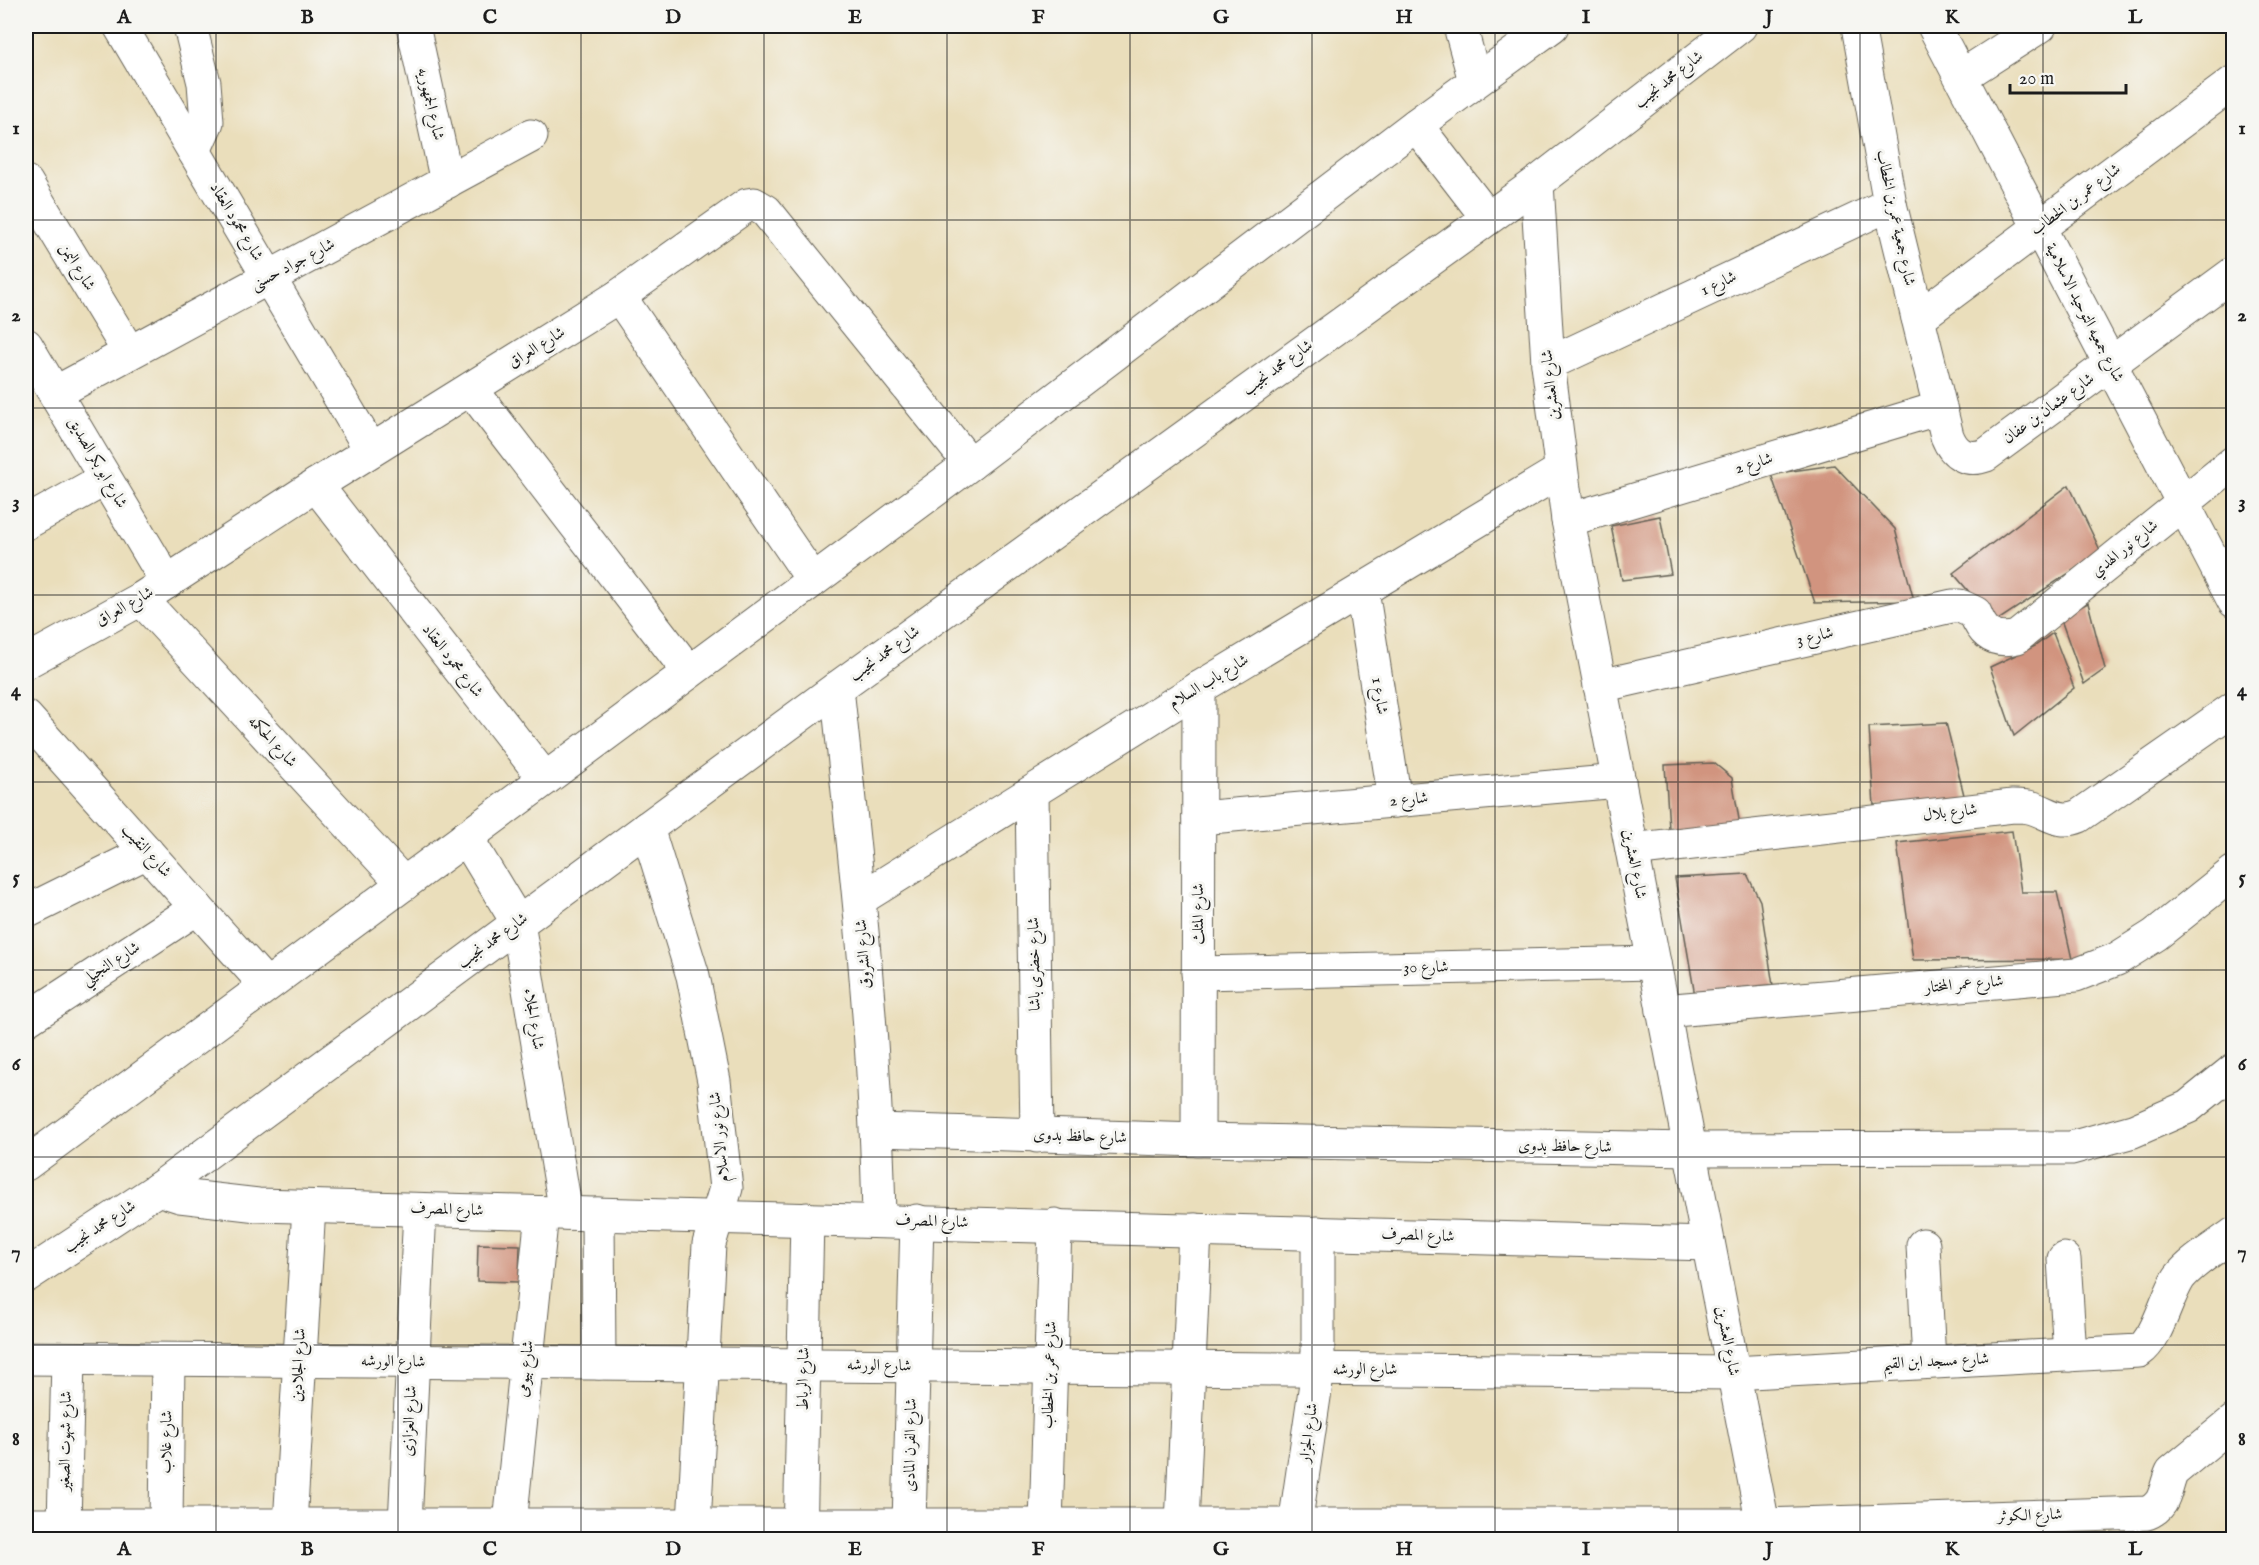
<svg xmlns="http://www.w3.org/2000/svg" width="2259" height="1565" font-family="'IM FELL English',Amiri,serif">
  <rect width="100%" height="100%" fill="#f6f6f2"/>
  <filter id="ink" filterUnits="userSpaceOnUse"><feTurbulence type="fractalNoise" baseFrequency=".0167" numOctaves="2"/><feDisplacementMap in="SourceGraphic" scale="12" xChannelSelector="R" yChannelSelector="G"/><feConvolveMatrix kernelMatrix="1 2 1 2 8 2 1 2 1" color-interpolation-filters="sRGB"/></filter>
  <filter id="wash" filterUnits="userSpaceOnUse"><feTurbulence type="fractalNoise" baseFrequency=".008" numOctaves="4" result="noise"/><feDisplacementMap in="SourceGraphic" scale="24" xChannelSelector="R" yChannelSelector="G"/><feGaussianBlur stdDeviation="1.35" result="paint"/><feColorMatrix in="noise" values="0 0 0 0 0 0 0 0 0 0 0 0 0 0 0 0 0 1.4 0 .05"/><feComposite in="paint" operator="in"/></filter>
  <g filter="url(#wash)">
    <rect width="100%" height="100%" fill="#eadebb"/>
    <g id="blocks">
      <g fill="#d1947f">
        <path d="M1834,465L1895,529L1914,601L1815,603L1771,474Z"/>
        <path d="M2069,485L2101,552L1995,622L1953,573Z"/>
        <path d="M1660,516L1671,574L1622,580L1611,526Z"/>
        <path d="M2088,603L2105,669L2084,684L2060,617Z"/>
        <path d="M2053,633L2074,688L2014,736L1990,667L2035,646Z"/>
        <path d="M1946,723L1966,803L1874,806L1869,727Z"/>
        <path d="M1714,763L1732,778L1742,837L1670,845L1665,765Z"/>
        <path d="M2012,831L2021,892H2057L2072,959L1913,960L1897,843Z"/>
        <path d="M1747,874L1760,901L1774,992L1697,1008L1675,878Z"/>
        <path d="M478,1244L520,1245L519,1282L477,1281Z"/>
      </g>
    </g>
  </g>
  <g filter="url(#ink)">
    <use href="#blocks" fill-opacity="0" stroke="#646054" stroke-width="1.5"/>
    <g fill="none" stroke-linecap="round" stroke-linejoin="round">
      <defs>
        <g id="minor">
          <path d="M120,26L371,450"/>
          <path d="M190,26L204,83L207,122L194,151"/>
          <path d="M413,26L447,182"/>
          <path d="M1460,26L1475,81"/>
          <path d="M1858,26L1890,204L1947,436C1954,454 1967,462 1986,455L2234,273"/>
          <path d="M1934,26L2234,601"/>
          <path d="M1962,76L2040,26"/>
          <path d="M26,182L129,352"/>
          <path d="M1537,183L1548,364L1568,520L1766,1540"/>
          <path d="M619,296L813,580"/>
          <path d="M1918,318L2234,82"/>
          <path d="M26,345L167,582"/>
          <path d="M1548,364L1890,204"/>
          <path d="M471,389L689,672"/>
          <path d="M55,393L531,136"/>
          <path d="M316,485L545,779"/>
          <path d="M1568,520L1940,408"/>
          <path d="M26,523L105,479"/>
          <path d="M1362,590L1395,801"/>
          <path d="M141,599L404,884"/>
          <path d="M26,662L141,599L316,485L619,296L747,205L754,204L766,211L970,464"/>
          <path d="M1600,686L1952,606H1960L1975,613C1983,634 1994,643 2017,637L2234,462"/>
          <path d="M837,688C856,865 876,1042 879,1220"/>
          <path d="M26,717L266,985"/>
          <path d="M1032,793L1037,1136"/>
          <path d="M1199,818L1619,781"/>
          <path d="M647,828L693,976L714,1081L726,1188L709,1244L694,1524"/>
          <path d="M466,837L518,923L566,1213"/>
          <path d="M1632,850L2013,806C2020,806 2027,806 2033,808C2051,814 2060,824 2079,816L2234,708"/>
          <path d="M860,899L1199,688L1560,471"/>
          <path d="M26,912L147,852"/>
          <path d="M1198,973L1654,963"/>
          <path d="M1663,1011L2076,975L2117,959L2155,935L2234,872"/>
          <path d="M26,1020L197,908"/>
          <path d="M877,1130L1198,1140L1690,1149L2071,1148L2133,1131L2188,1107L2234,1070"/>
          <path d="M1198,1140L1199,688"/>
          <path d="M158,1189L180,1196L258,1205L1708,1244"/>
          <path d="M598,1214L599,1363"/>
          <path d="M1923,1245L1929,1362"/>
          <path d="M2064,1259L2070,1355"/>
          <path d="M26,1358L1733,1373L2139,1351C2158,1338 2166,1298 2179,1278C2190,1263 2218,1246 2234,1234"/>
          <path d="M64,1524L68,1359"/>
          <path d="M166,1524L168,1360"/>
          <path d="M290,1524L309,1207"/>
          <path d="M405,1524L420,1210"/>
          <path d="M510,1524L542,1213"/>
          <path d="M909,1524L917,1221"/>
          <path d="M26,1525H1763L2147,1513C2167,1505 2164,1489 2172,1472L2234,1421"/>
          <path d="M1046,1525L1055,1225"/>
          <path d="M1182,1525L1195,1230"/>
          <path d="M1295,1525L1318,1370V1233"/>
          <path d="M800,1540L807,1219"/>
        </g>
        <g id="major">
          <path d="M1416,125L1487,217"/>
          <path d="M26,1164L970,464L1416,125L1552,26"/>
          <path d="M26,1276L158,1189L837,688L1537,183L1740,26"/>
        </g>
      </defs>
      <use href="#minor" stroke="#646054" stroke-width="35"/>
      <use href="#major" stroke="#646054" stroke-width="35"/>
      <use href="#minor" stroke="#fff" stroke-width="33"/>
      <use href="#major" stroke="#fff" stroke-width="33"/>
    </g>
  </g>
  <path fill="none" stroke="#1c1c1c" stroke-width="1.5" stroke-opacity="0.55" d="M216,26V1540M398,26V1540M581,26V1540M764,26V1540M947,26V1540M1130,26V1540M1312,26V1540M1495,26V1540M1678,26V1540M1860,26V1540M2043,26V1540M26,220H2234M26,408H2234M26,595H2234M26,782H2234M26,970H2234M26,1157H2234M26,1345H2234"/>
  <g text-anchor="middle" dominant-baseline="central" stroke-width="6" stroke-linejoin="round" paint-order="stroke">
    <g font-size="16" fill="#1c1c1c" stroke="#f6f6f2">
      <text transform="translate(1669 80) rotate(-38)">شارع محمد نجيب</text>
      <text transform="translate(430 104) rotate(77)">شارع الجمهوريه</text>
      <text transform="translate(2076 200) rotate(-37)">شارع عمر بن الخطاب</text>
      <text transform="translate(1895 218) rotate(78)">شارع جمعية عمر بن الخطاب</text>
      <text transform="translate(236 222) rotate(59)">شارع محمود العقاد</text>
      <text transform="translate(293 265) rotate(-28)">شارع جواد حسنى</text>
      <text transform="translate(77 267) rotate(59)">شارع اليمن</text>
      <text transform="translate(1719 284) rotate(-25)">شارع 1</text>
      <text transform="translate(2084 313) rotate(63)">شارع جمعيه التوحيد الاسلامية</text>
      <text transform="translate(537 348) rotate(-32)">شارع العراق</text>
      <text transform="translate(1278 368) rotate(-36)">شارع محمد نجيب</text>
      <text transform="translate(1551 385) rotate(-96)">شارع العشرين</text>
      <text transform="translate(2049 409) rotate(-36)">شارع عثمان بن عفان</text>
      <text transform="translate(97 463) rotate(60)">شارع ابو بكر الصديق</text>
      <text transform="translate(1754 464) rotate(-17)">شارع 2</text>
      <text transform="translate(2125 549) rotate(-39)">شارع نور الهدي</text>
      <text transform="translate(125 607) rotate(-30)">شارع العراق</text>
      <text transform="translate(1815 637) rotate(-13)">شارع 3</text>
      <text transform="translate(885 654) rotate(-36)">شارع محمد نجيب</text>
      <text transform="translate(452 661) rotate(52)">شارع محمود العقاد</text>
      <text transform="translate(1209 682) rotate(-31)">شارع باب السلام</text>
      <text transform="translate(1379 696) rotate(81)">شارع 1</text>
      <text transform="translate(272 742) rotate(47)">شارع الحكمه</text>
      <text transform="translate(1409 800) rotate(-5)">شارع 2</text>
      <text transform="translate(1950 813) rotate(-7)">شارع بلال</text>
      <text transform="translate(146 851) rotate(48)">شارع النقيب</text>
      <text transform="translate(1634 864) rotate(79)">شارع العشرين</text>
      <text transform="translate(1199 914) rotate(-90)">شارع المثلث</text>
      <text transform="translate(493 941) rotate(-36)">شارع محمد نجيب</text>
      <text transform="translate(864 954) rotate(-94)">شارع الشروق</text>
      <text transform="translate(111 964) rotate(-33)">شارع النجيلي</text>
      <text transform="translate(1035 964) rotate(-91)">شارع خضرى باشا</text>
      <text transform="translate(1426 968) rotate(-1)">شارع 30</text>
      <text transform="translate(1964 985) rotate(-5)">شارع عمر المختار</text>
      <text transform="translate(533 1019) rotate(81)">شارع الجلاء</text>
      <text transform="translate(720 1137) rotate(-96)">شارع نور الاسلام</text>
      <text transform="translate(1080 1137) rotate(2)">شارع حافظ بدوى</text>
      <text transform="translate(1565 1147) rotate(1)">شارع حافظ بدوى</text>
      <text transform="translate(447 1210) rotate(2)">شارع المصرف</text>
      <text transform="translate(932 1222) rotate(2)">شارع المصرف</text>
      <text transform="translate(100 1227) rotate(-33)">شارع محمد نجيب</text>
      <text transform="translate(1418 1236) rotate(2)">شارع المصرف</text>
      <text transform="translate(1727 1341) rotate(79)">شارع العشرين</text>
      <text transform="translate(393 1362) rotate(1)">شارع الورشه</text>
      <text transform="translate(1936 1362) rotate(-3)">شارع مسجد ابن القيم</text>
      <text transform="translate(299 1365) rotate(-87)">شارع الجلادين</text>
      <text transform="translate(879 1366) rotate(1)">شارع الورشه</text>
      <text transform="translate(526 1369) rotate(-84)">شارع بيومى</text>
      <text x="1365" y="1370">شارع الورشه</text>
      <text transform="translate(1050 1375) rotate(-88)">شارع عمر بن الخطاب</text>
      <text transform="translate(804 1379) rotate(-89)">شارع الرباط</text>
      <text transform="translate(410 1421) rotate(-87)">شارع العزازى</text>
      <text transform="translate(1309 1433) rotate(-82)">شارع الجزار</text>
      <text transform="translate(66 1441) rotate(-89)">شارع شهوت الصغير</text>
      <text transform="translate(167 1442) rotate(-89)">شارع غلاب</text>
      <text transform="translate(911 1445) rotate(-89)">شارع الفرن المادى</text>
      <text transform="translate(2030 1516) rotate(-2)">شارع الكوثر</text>
    </g>
  </g>
  <rect width="2259" height="1565" fill="none" stroke="#f6f6f2" stroke-width="66"/>
  <path d="M2010 84v9h116v-9" fill="none" stroke="#1c1c1c" stroke-width="3"/>
  <text x="2019" y="84" font-size="18" fill="#1c1c1c" stroke="#f6f6f2" stroke-width="4.5" paint-order="stroke">20 m</text>
  <rect x="33" y="33" width="2193" height="1499" fill="none" stroke="#1c1c1c" stroke-width="2"/>
  <g font-size="20" text-anchor="middle" font-weight="bold" fill="#1c1c1c">
    <text x="124" y="23">A</text>
    <text x="307" y="23">B</text>
    <text x="490" y="23">C</text>
    <text x="673" y="23">D</text>
    <text x="855" y="23">E</text>
    <text x="1038" y="23">F</text>
    <text x="1221" y="23">G</text>
    <text x="1404" y="23">H</text>
    <text x="1586" y="23">I</text>
    <text x="1769" y="23">J</text>
    <text x="1952" y="23">K</text>
    <text x="2135" y="23">L</text>
    <text x="16" y="134">1</text>
    <text x="2242" y="134">1</text>
    <text x="16" y="321">2</text>
    <text x="2242" y="321">2</text>
    <text x="16" y="508">3</text>
    <text x="2242" y="508">3</text>
    <text x="16" y="696">4</text>
    <text x="2242" y="696">4</text>
    <text x="16" y="883">5</text>
    <text x="2242" y="883">5</text>
    <text x="16" y="1070">6</text>
    <text x="2242" y="1070">6</text>
    <text x="16" y="1258">7</text>
    <text x="2242" y="1258">7</text>
    <text x="16" y="1445">8</text>
    <text x="2242" y="1445">8</text>
    <text x="124" y="1555">A</text>
    <text x="307" y="1555">B</text>
    <text x="490" y="1555">C</text>
    <text x="673" y="1555">D</text>
    <text x="855" y="1555">E</text>
    <text x="1038" y="1555">F</text>
    <text x="1221" y="1555">G</text>
    <text x="1404" y="1555">H</text>
    <text x="1586" y="1555">I</text>
    <text x="1769" y="1555">J</text>
    <text x="1952" y="1555">K</text>
    <text x="2135" y="1555">L</text>
  </g>
</svg>
